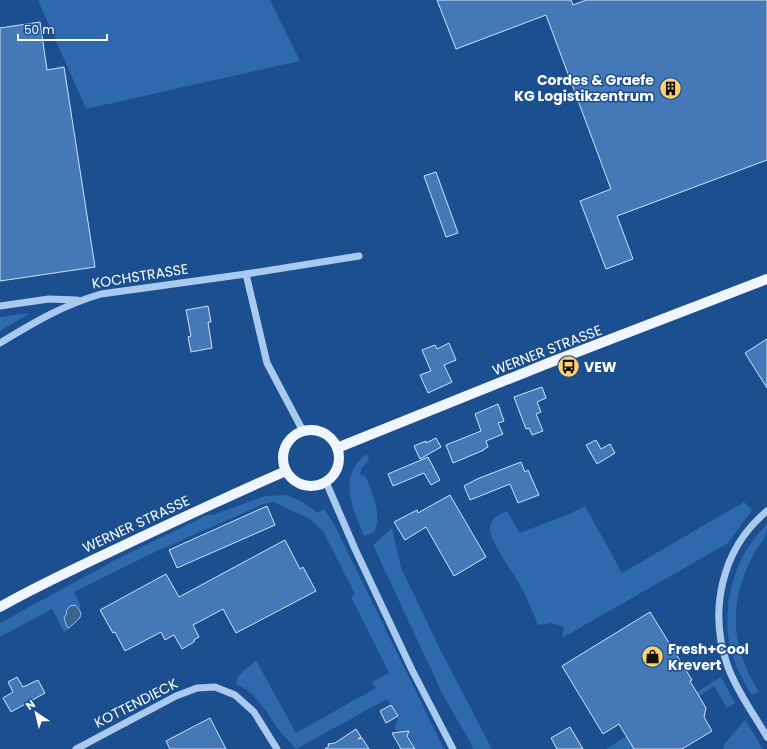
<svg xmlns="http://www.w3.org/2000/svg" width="767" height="749" font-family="Poppins,sans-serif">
  <rect width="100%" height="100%" fill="#1b4f8f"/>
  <g fill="#2e69ad">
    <path d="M38,0H270L300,61L86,109Z"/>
    <path d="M30,313L0,331V317Z"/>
    <path d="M367,454L369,461L362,467L360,474L366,477C372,495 383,514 374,532L364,536C353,508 336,476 367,454Z"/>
    <path d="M286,495L301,501L318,513L324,509L334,524L444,749H415L407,732H403L399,735L395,729L398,716L387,699L296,749C290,742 284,737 279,730C265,712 258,693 236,684L237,677L256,660L296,733L376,688L372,682L389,673L351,597L355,594L323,531L310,519L273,502L264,504L157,551L74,592L81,607L80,609L75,605L67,613V626L69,629L64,632L52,609L0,637V623L117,559L207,515H213L265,496Z"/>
    <path d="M744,502L752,510L728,543L562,638L564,627L552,623L538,625C532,611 527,597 520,585C513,572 488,540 490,527C491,518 500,514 507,511L520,533L571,513L585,506L622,573Z"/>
    <path d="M767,524C767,543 759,542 752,557C728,605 731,647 759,692L752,695C745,684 739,673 734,660C722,627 727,587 743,556C749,544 758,534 767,524Z"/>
    <path d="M392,528L401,568L441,651L492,749H474L443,695L373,545Z"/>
    <path d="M721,677L735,703L727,708L714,686L693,700L634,749H606Z"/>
    <path d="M745,720L763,749H723L724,744Z"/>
  </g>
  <path fill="#3c6290" stroke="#9cc4f0" d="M75,605C88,617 76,620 69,628L67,627L64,618L67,613L66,611L70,606Z"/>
  <g fill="#4478b7" stroke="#cfe3fa">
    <path d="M437,0H571L573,5L586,0H767V160L617,216L633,259L606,269L580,201L611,189L546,15L456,49Z"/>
    <path d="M40,22L47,70L64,67L95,267L0,281V28Z"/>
    <path d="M436,172L458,233L446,237L424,176Z"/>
    <path d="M208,306L211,322H208L212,348L191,352L188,337L191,336L186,310Z"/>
    <path d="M767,339V388L745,353Z"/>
    <path d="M449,343L456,360L444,365L452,382L428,393L420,375L431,371L422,350L435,345L437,349Z"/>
    <path d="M542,387L546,398L537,402L541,412L536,414L543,431L532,435L529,428L526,429L514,397Z"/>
    <path d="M498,404L504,421L498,423L503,434L486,441L488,447L484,449V450L453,463L446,445L481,431L475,414Z"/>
    <path d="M436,438L441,447L420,459L414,446L426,441V443Z"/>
    <path d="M596,440L601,449L610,444L615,453L597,464L586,445Z"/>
    <path d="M428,457L440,480L431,485L424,473L393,486L388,474Z"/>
    <path d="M521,462L525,472L528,470L539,495L518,503L510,484L470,500L464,486L477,479Z"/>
    <path d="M450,495L486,557L454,576L426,527L405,540L394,522L417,510L418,513Z"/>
    <path d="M267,506L275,525L177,568L169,550Z"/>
    <path d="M285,540L300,569L303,567L316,591L236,633L223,609L193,625L199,637L194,640V642L182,649L174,635L165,640L161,632L125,651L115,632L113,633L100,610L166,574L179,597Z"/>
    <path d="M650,612L692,680L690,681L706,708L704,717L712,731L682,749H634L619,724L603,734L562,666Z"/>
    <path d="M17,677L23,687L38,680L45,693L11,712L3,698L13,692L8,682Z"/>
    <path d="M391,705L398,716L386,723L380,711Z"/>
    <path d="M210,718L226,749H170L166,741Z"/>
    <path d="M570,727L583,749H557L551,738Z"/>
    <path d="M356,729L361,737L358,739L362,738L369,749H325L329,746L328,744L335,743Z"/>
    <path d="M409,731L407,736L415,749H401L392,733Z"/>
  </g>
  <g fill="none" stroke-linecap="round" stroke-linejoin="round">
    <g stroke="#a9c9ee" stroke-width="7">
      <path d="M246,274L267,363L303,431"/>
      <path d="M0,306L49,299L77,300"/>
      <path d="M0,343C33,323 63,305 101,294L246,274L359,256"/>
      <path d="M326,482L355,549L412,670L453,749"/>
      <path d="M767,511C721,549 708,612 728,667C737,692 754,714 767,737"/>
      <path d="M76,749L176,696L197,688L215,687L235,695L254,712L277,749"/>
    </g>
    <g stroke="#f0f6ff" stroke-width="10">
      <circle cx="311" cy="458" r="28"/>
      <path d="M337,448L546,364L767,279"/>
      <path d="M0,607C37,586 76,568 114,550C171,523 228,496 286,471"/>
    </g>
  </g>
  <defs>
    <symbol id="building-disc" viewBox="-11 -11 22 22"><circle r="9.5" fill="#ffd166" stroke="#1b4f8f"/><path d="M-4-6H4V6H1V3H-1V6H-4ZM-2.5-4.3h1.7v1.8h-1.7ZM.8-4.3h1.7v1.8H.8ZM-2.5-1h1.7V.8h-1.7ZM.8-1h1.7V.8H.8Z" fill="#111"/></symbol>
    <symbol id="bus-disc" viewBox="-11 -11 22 22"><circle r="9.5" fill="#ffd166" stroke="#1b4f8f"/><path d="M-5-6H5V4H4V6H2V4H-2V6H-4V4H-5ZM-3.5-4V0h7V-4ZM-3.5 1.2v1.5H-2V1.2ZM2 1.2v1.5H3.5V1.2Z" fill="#111"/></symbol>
    <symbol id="shop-disc" viewBox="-11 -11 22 22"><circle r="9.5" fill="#ffd166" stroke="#1b4f8f"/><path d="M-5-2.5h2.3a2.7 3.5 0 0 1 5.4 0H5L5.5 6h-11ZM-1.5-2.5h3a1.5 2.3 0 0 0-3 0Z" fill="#111"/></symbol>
  </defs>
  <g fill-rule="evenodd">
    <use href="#building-disc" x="658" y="76" width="25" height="25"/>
    <use href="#bus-disc" x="556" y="354" width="25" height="25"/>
    <use href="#shop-disc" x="640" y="644" width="25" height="25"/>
  </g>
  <g text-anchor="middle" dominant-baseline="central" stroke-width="3" stroke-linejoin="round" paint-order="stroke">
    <g font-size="14" font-weight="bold" fill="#fff" stroke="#1b4f8f" text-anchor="start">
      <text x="654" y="80" text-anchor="end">Cordes &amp; Graefe<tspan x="654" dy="16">KG Logistikzentrum</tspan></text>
      <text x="584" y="367">VEW</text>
      <text x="668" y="649">Fresh+Cool<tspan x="668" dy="16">Krevert</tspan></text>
    </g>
    <g font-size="14" fill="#fff" stroke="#1b4f8f">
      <text transform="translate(140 276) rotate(-9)">KOCHSTRASSE</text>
      <text transform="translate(547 350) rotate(-21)">WERNER STRASSE</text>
      <text transform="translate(136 524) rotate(-25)">WERNER STRASSE</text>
      <text transform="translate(136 703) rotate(-27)">KOTTENDIECK</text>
    </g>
  </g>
  <g transform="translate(36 713) rotate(325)" stroke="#1b4f8f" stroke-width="3" paint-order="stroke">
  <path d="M0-3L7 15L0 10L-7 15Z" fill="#ffffff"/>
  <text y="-6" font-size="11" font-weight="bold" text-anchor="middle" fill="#ffffff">N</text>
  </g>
  <path d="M18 34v6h89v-6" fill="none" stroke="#ffffff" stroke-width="2"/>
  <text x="24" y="34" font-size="12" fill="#ffffff" stroke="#1b4f8f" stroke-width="3" paint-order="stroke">50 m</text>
</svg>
